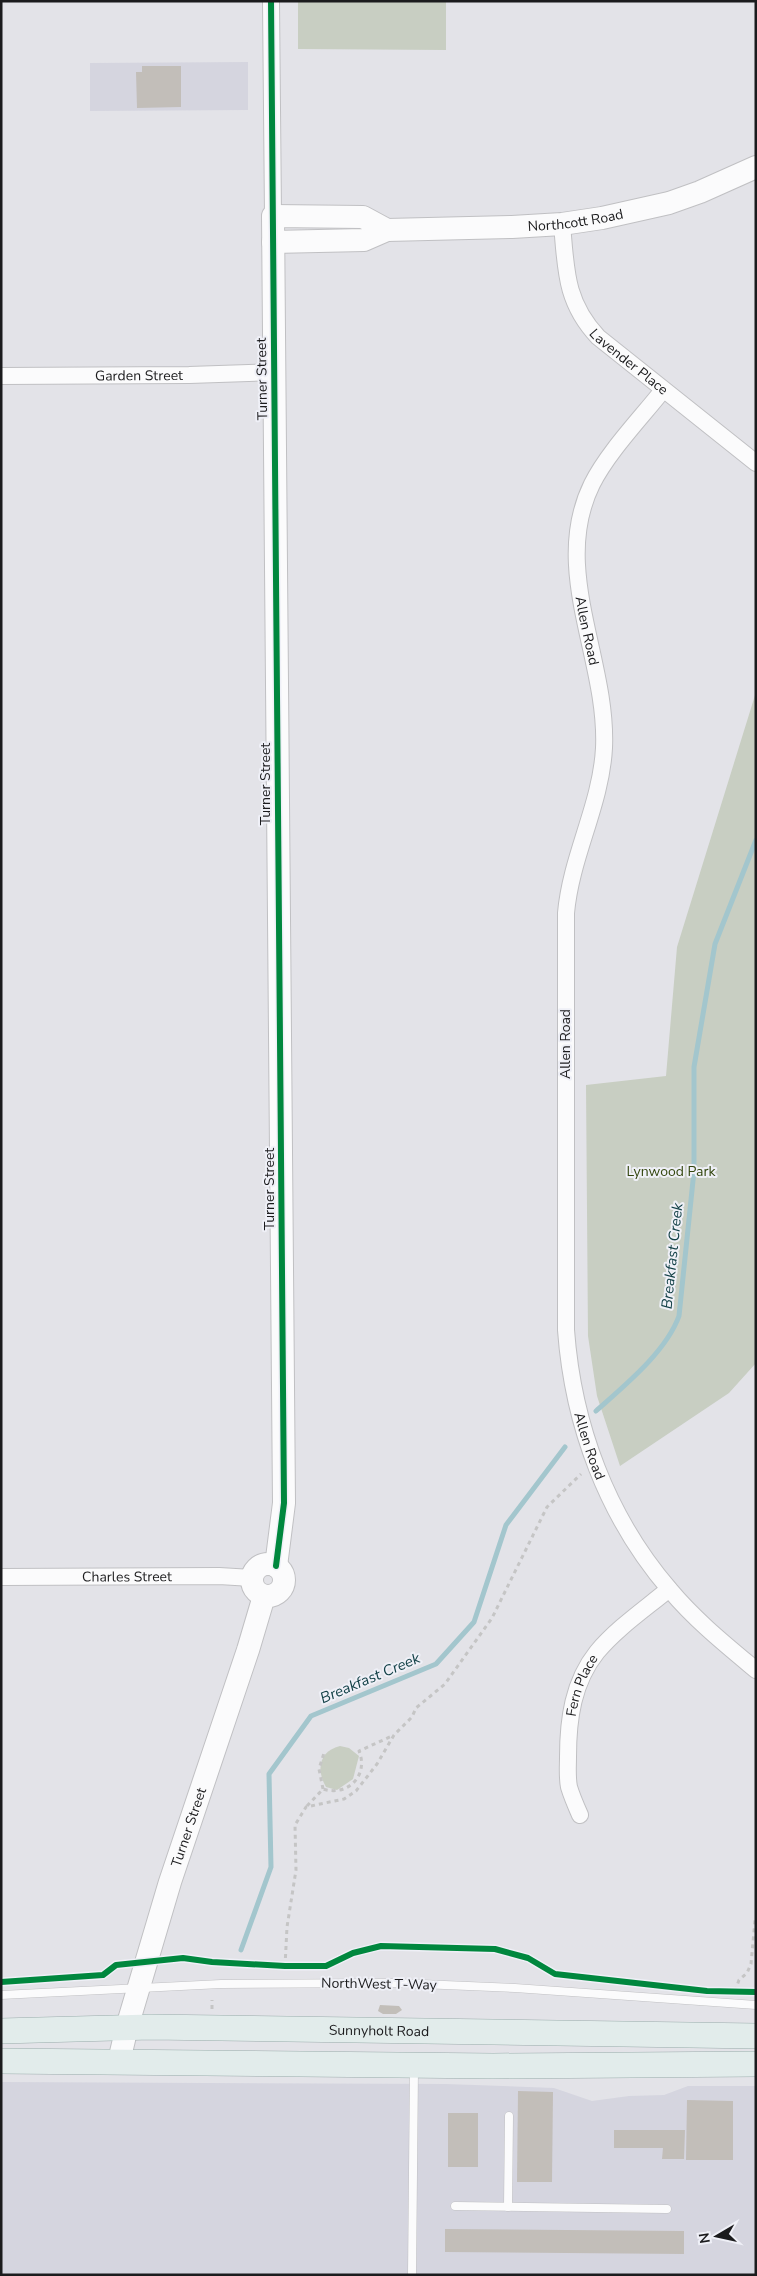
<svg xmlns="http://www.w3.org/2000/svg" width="757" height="2276" font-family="'Nunito Sans',sans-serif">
  <rect width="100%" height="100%" fill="#e3e3e8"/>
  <g fill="#d5d5df">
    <path d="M248,62V110L90,111V63Z"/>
    <path d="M1,2082L446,2084L554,2088L592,2101L629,2096L664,2095L688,2086H756V2275H1Z"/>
  </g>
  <g fill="#c8cec2">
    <path d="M298,1H446V50L298,49Z"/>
    <path d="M756,692V1363L729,1393L620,1466L597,1396L588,1336L586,1085L666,1076L677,947Z"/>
    <path d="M340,1746L349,1748L359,1756L353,1779L337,1790L326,1787C316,1770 319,1751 340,1746Z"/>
  </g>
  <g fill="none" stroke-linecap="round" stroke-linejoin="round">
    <g stroke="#a3c6cd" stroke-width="5">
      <path d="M596,1411C624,1386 666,1352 679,1316L694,1171V1067L715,944L756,840"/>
      <path d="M241,1950L271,1867L269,1774L311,1716L436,1664L474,1622L506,1525L565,1447"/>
    </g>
  </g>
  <g fill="#c2beb9">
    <path d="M142,66H181V107L137,108L136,72H142Z"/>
    <path d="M380,2005L399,2006L402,2010L396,2014H383L378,2011Z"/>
    <path d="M518,2091L553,2092L552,2182H517Z"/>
    <path d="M687,2100L733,2101V2160H686Z"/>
    <rect x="448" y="2113" width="30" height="54"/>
    <path d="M614,2130H685L684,2159H662L663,2148H614Z"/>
    <path d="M445,2229L684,2231V2254L445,2252Z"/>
  </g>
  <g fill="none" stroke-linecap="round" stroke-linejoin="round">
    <defs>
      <g id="lane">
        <path d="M1,1995L221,1984L397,1983L515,1988L756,2005"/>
        <path d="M455,2206L667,2209"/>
        <path d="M508,2207L509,2116"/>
        <path d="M412,2275L414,2069"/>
      </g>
      <g id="street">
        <path d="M271,1L273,216"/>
        <path id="s1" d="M562,224C566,269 565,302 598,337L756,463"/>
        <path id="s2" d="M1,376L189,375L275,372"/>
        <path id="s3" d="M663,390C641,418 608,452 592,484C550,569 608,659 604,748C601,805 571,856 566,913V1330C573,1425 607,1517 670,1590C695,1620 726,1645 756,1670"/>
        <path id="s4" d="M1,1577L219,1576L252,1578"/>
        <path id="s5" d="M580,1815C576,1806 572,1797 569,1787C567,1777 568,1767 568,1757C568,1719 573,1682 597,1652C617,1628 645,1609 669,1589"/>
      </g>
      <g id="secondary">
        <path id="s6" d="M273,242L364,240L387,230L512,227L562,224L602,218L669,203L700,192L756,167"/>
        <circle cx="268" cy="1580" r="16"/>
        <path d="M276,1566L284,1503L273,216L363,217L387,230"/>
        <path id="s7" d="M119,2061L127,2027L170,1882L248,1650L264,1596"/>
      </g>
      <g id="primary">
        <path id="s8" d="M1,2031L151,2027L756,2036"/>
        <path d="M1,2061L493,2066L756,2064"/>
      </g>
    </defs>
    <use href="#lane" stroke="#c0c0c3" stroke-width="9"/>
    <use href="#street" stroke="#c0c0c3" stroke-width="18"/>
    <use href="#secondary" stroke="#c0c0c3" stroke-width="24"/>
    <use href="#primary" stroke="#9badac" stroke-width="26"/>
    <g stroke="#c5c5c5" stroke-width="3" stroke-dasharray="4 4" stroke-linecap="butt">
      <path d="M323,1789L319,1769L324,1753"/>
      <path d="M307,1806L323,1789C348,1797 369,1775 359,1751L392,1736"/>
      <path d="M285,1966L287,1927L296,1870L295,1825L306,1807L344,1799L356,1791L377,1764L394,1735L412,1717L416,1708L445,1684L492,1618L547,1507L581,1474"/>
      <path d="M735,1991L739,1980L747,1973L751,1964L755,1920"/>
      <path d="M212,2009V2000"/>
    </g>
    <use href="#lane" stroke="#fbfbfc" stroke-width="8"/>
    <use href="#street" stroke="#fbfbfc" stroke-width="16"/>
    <use href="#secondary" stroke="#fbfbfc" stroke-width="22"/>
    <use href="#primary" stroke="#e2eceb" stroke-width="25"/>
    <defs>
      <g id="cycleway">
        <path d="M271,1L284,1503L276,1566"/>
        <path d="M1,1982L103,1975L116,1965L183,1958L212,1962L285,1966H326L353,1953L381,1946L495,1949L528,1958L555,1974L707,1991L756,1992"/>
      </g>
    </defs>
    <use href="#cycleway" stroke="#eff0f7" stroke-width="9"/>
    <use href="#cycleway" stroke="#00873e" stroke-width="6"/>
  </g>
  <g text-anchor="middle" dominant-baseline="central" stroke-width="4" stroke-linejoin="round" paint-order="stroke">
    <g font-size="14" fill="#1b1b1d" stroke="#eff0f7">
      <text stroke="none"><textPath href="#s6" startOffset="305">Northcott Road</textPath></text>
      <text stroke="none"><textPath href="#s1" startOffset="161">Lavender Place</textPath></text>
      <text stroke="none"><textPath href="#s2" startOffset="138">Garden Street</textPath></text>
      <text transform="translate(262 379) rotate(-91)">Turner Street</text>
      <text stroke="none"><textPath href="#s3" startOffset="268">Allen Road</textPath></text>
      <text transform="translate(265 784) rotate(-90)">Turner Street</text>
      <text transform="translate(565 1044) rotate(-90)">Allen Road</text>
      <text transform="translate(269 1189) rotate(-90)">Turner Street</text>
      <text stroke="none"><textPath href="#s3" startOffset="1092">Allen Road</textPath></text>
      <text stroke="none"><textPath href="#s4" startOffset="126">Charles Street</textPath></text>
      <text stroke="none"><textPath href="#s5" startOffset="134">Fern Place</textPath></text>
      <text stroke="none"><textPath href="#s7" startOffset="244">Turner Street</textPath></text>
      <text transform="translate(379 1984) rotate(1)">NorthWest T-Way</text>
      <text stroke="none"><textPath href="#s8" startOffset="378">Sunnyholt Road</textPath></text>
    </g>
    <g font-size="14" fill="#34470f" stroke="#eff0f7">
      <text x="671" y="1171">Lynwood Park</text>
    </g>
    <g font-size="15" font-style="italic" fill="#134147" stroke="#eff0f7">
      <text transform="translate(672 1256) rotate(-84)">Breakfast Creek</text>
      <text transform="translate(370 1678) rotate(-23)">Breakfast Creek</text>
    </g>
  </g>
  <rect width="757" height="2276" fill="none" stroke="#1b1b1d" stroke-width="5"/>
  <g transform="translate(717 2236) rotate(261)" stroke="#eff0f7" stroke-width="4" paint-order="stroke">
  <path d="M0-4L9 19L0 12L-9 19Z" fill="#1b1b1d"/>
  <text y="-8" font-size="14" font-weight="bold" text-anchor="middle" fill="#1b1b1d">N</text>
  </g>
</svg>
